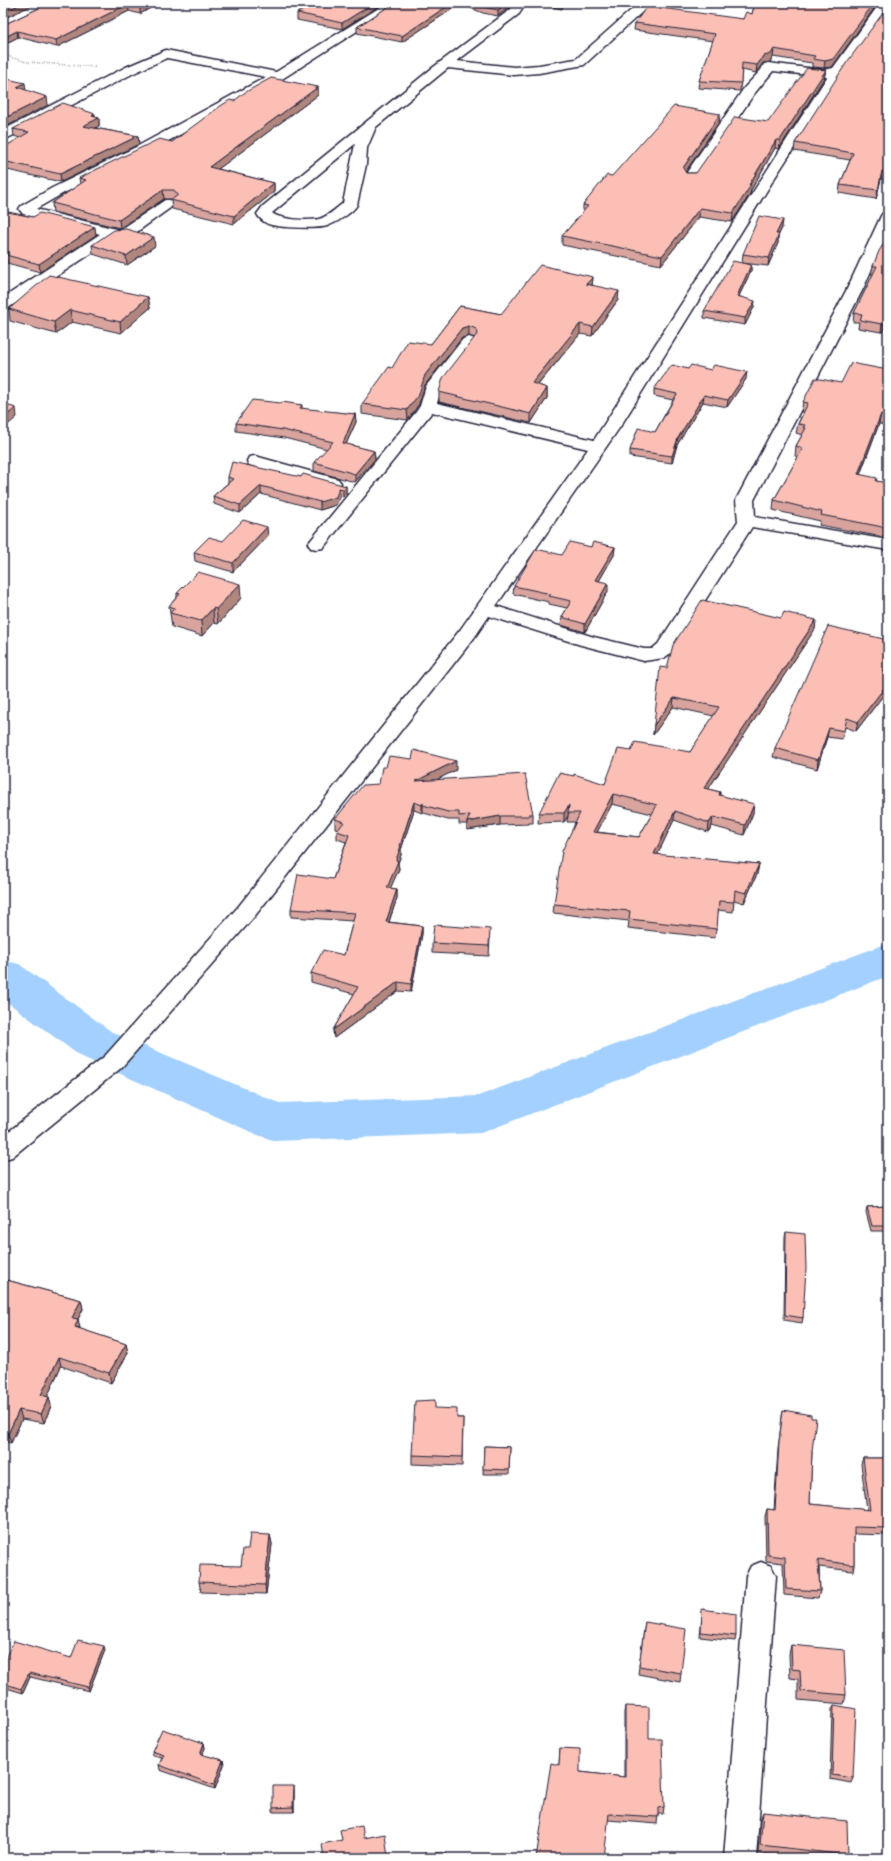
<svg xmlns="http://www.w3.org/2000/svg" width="891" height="1861" font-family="Caveat,sans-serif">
  <rect width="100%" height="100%" fill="#fff"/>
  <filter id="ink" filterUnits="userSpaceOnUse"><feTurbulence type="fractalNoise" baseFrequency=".025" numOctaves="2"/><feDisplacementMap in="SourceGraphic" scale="8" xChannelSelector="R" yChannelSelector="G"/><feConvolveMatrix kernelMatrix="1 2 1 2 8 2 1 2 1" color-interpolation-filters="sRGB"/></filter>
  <g filter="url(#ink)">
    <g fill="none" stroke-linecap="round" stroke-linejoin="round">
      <path fill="#a3d0fe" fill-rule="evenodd" d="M888,943V976L481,1133L275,1141L258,1135L80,1056L3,999V960L19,964L112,1032L279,1103L478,1096Z"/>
      <defs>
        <g id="minor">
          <path d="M387,3H401L282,79L148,152L62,194L36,209L120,230L165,200H175L177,203L134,234L122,238H115L8,308L3,310V298L100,234L23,214L19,209L21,206L52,188L138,146L266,77L167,58L134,73L8,138L3,139V130L126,67L166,50L276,72Z"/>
          <path d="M512,3H524L525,5L519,14L457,61L514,67L539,65L576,59L639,3H652L584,65L539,73L514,75L448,68L376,127L367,148L366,165L357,205C352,213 336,223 327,226C319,229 277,228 268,224C264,222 259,218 257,214L263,206L431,69L511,9L513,5ZM355,144L343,203C337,208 327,217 319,219C308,221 280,220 272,213Z"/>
          <path d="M880,3H888V9L843,72L774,179L620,427L496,606L594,637L644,649H652L658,644L738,521L736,500L848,287L881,216L883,213L888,212V232L864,287L754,500L755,517L888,540V550L752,527L672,652L664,658L644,661L581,645L489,616L474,638L254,917L121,1068L12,1157L3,1160V1136L105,1056L238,907L460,630L588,449L432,412L323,548L317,549L311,548L308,544L311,540L416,412L420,406L426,386L463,339L469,337L475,339L477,342L442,387L437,403L594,440L827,77L773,71L754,94L695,181H685L683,178L744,88L761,70L764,64L768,63L824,70L833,68Z"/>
          <path d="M255,456L338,479L341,483L338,487L332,488L249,465L247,461L249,457Z"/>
          <path d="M761,1562L771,1566L776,1576L756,1858H724L746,1576L751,1566Z"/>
        </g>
      </defs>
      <use href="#minor" stroke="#22223b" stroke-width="3"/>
      <path stroke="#22223b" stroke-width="1.5" stroke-dasharray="0.5 2" stroke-linecap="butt" d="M3,55L27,62L96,67"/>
      <use href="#minor" fill="#fff" fill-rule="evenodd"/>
    </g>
    <g fill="#d8a49d" stroke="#22223b" fill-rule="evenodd">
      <path d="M50,3H159L140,14L129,11L57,47L18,37L3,45V25Z"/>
      <path d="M316,3H384L342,29L297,20V13Z"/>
      <path d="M394,3H511V6L498,16L483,13L460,4L402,42L357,33V27Z"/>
      <path d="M535,3H563L562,9Z"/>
      <path d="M755,3L832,67L824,68L812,67V63L773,57L770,62L763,63L756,73L742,70L740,91L698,88L699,81L713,41L634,30L635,23L743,19L752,14Z"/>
      <path d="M888,6V180L881,179L876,199L839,193L840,185L850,160L794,151L795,143Z"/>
      <path d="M826,70L824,78L779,149L775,148L751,190L750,194L732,222L699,217L661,265L562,245V236L583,212V205L612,176L720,114L719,122L685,172L686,173H696L768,122Z"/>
      <path d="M318,87V95L218,169L274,183V192L234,224L172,209L171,200L173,199H164L120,228L53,212L52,203L80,184L79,178L172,142L234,101Z"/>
      <path d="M95,117L99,118V126L95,128L138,136L139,144L61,182L3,169V148L20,138L14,136L13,129Z"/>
      <path d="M3,211L96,235L40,272L7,263L6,258L3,257Z"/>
      <path d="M782,228L778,236V243L768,266L742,263L743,254Z"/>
      <path d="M888,237V325L885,331L881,332L858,328L859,322H853L854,313L873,274H871L873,266Z"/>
      <path d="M92,245L155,246L127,265L93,254Z"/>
      <path d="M751,265V271L739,296L754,307L745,325L704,318V311Z"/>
      <path d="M593,277L592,285L618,300L592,336L580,334L538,385L547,388V398L531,423L439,402V392L475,338L469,336L462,338L425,385L419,404L408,420L362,414V404L392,368L431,344L460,306L501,314Z"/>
      <path d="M148,297L150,308L121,333L72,322L56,334L10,321L9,309Z"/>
      <path d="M688,369L746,379L727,407L703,402L677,445L672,463L630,457V450L655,432L673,400L654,396V389Z"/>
      <path d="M888,370V425L879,424L860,475L876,481L888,483V538L819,525L820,521L773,510L774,500L798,457L795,456L796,446L802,435L796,433L798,424L803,412H801L803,402L841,383Z"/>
      <path d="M281,403L302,405V409L355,414L356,422L346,444L374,451L375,459L355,482L314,471V462L327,449L284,438L236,431V423Z"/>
      <path d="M228,477H301L346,486V494L343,497L340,496L336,505L320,510L261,494L240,513L214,504L213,496L228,483Z"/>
      <path d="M268,536L233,572L195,561L194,552Z"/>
      <path d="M591,547H615L614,555L599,581L608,591L585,632L561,625L562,617L567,608L549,604V602L513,594L514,586L562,555Z"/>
      <path d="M177,593L241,598L218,624L214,623L202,636L172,627L169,606L177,597Z"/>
      <path d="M781,618L816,620L815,629L708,789L720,792V795L753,813L744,835L712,826L708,832L674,820L657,855L759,864L757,874L744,903L734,900L733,912L718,910L715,938L628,928L629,921L553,913L554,904L575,822H567L568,816L564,822L538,823L539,813L605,784L631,751L690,752L714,716L673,707L653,735L654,725L667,668ZM612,804L652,814L639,837L597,832Z"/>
      <path d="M885,672L888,673V689L856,731L845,727L842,739L827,737L817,769L773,757L775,748Z"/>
      <path d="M456,770L435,780L533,814V823H529V824L500,825L467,830V824H459V820H448L424,813L423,811L422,813L414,810L401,850V855L398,863L399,869L390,888L397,889V898L389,922L422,926V934L411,992L398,991L334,1038L333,1030L354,994L311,982V973L344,955L353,921L291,917V909L333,879L346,842L337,839V831L338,829L335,828V819L379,784Z"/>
      <path d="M490,938L489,956L432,953V943Z"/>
      <path d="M888,1206V1231H871L866,1212L867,1207Z"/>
      <path d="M786,1232L803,1318L802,1323L784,1320L785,1237Z"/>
      <path d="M3,1279L81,1300L83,1309L78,1319L80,1329L126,1344L128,1353L111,1383L61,1366L47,1397H49L51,1406L44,1423L22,1419L11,1443L3,1441Z"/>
      <path d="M783,1410L812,1451L810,1504L867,1510L861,1464L863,1458H888V1535L854,1534V1565L853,1571L819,1567L820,1591L818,1598L784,1595L783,1563L766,1561L765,1516L767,1509L774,1510L778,1449L782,1417Z"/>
      <path d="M457,1418H463L462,1466L412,1464V1455Z"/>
      <path d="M484,1446L510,1447L509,1474H483Z"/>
      <path d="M270,1535L272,1544L266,1594L201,1592L199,1582L241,1566L248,1549Z"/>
      <path d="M702,1609L736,1636L735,1641L700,1637L702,1614Z"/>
      <path d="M645,1622L681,1673L680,1682L638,1674Z"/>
      <path d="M791,1645L846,1695L844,1704L798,1700V1679L790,1678L789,1654Z"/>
      <path d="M105,1650L89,1691L30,1677L23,1693L3,1687V1662L71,1658Z"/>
      <path d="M834,1705L853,1778L851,1783L830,1779L832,1709Z"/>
      <path d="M625,1706L649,1739L664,1807L663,1814H658L657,1824L608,1820L559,1765L560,1748L580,1772L624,1777V1713Z"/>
      <path d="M204,1743L205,1748L202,1755L223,1760L224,1765L215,1789L160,1770L159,1765L162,1758L153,1756L152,1751Z"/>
      <path d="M294,1790V1812H273V1808Z"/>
      <path d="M763,1812L848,1855L847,1858H797L758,1854L760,1820Z"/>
    </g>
    <g fill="#b0867f" stroke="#22223b">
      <path d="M23,3H37L3,19V12Z"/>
      <path d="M147,3H159L140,14V7Z"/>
      <path d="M374,3H384L342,29V23Z"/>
      <path d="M452,3H460V4L402,42V36Z"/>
      <path d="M507,3H511V6L498,16V10Z"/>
      <path d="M874,3H878L832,67L824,68L825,61Z"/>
      <path d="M128,4L129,11L57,47L56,40Z"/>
      <path d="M17,31L18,37L3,45V38Z"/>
      <path d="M774,49L773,57L770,62L763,63L756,73L757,65L764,56Z"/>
      <path d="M826,70L824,78L779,149L780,140Z"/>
      <path d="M25,83L26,91L17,87Z"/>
      <path d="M318,87V95L210,175L209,167Z"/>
      <path d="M47,97L48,105L3,128V119Z"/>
      <path d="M95,114L96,119L99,118V126L84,134L83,126L92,116Z"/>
      <path d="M720,114L719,122L682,177L683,168Z"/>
      <path d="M138,136L139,144L61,182L60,174Z"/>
      <path d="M776,140L775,148L751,190L750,194L732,222L733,213Z"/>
      <path d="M882,171L881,179L876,199L878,190Z"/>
      <path d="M274,183V192L234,224V216Z"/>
      <path d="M163,190L164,199L120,228L119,220Z"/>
      <path d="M700,208L699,217L661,265L662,256Z"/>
      <path d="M783,220L782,228L778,236V243L768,266L769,258L776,234Z"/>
      <path d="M95,227L96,235L40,272L39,264Z"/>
      <path d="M154,237L155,246L127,265L126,256Z"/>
      <path d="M751,265V271L736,302L737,296Z"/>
      <path d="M593,277L592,287L586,284Z"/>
      <path d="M619,291L618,300L592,336L593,327Z"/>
      <path d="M148,297L150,308L121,333L120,322Z"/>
      <path d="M755,301L754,307L745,325V318Z"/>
      <path d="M70,310L72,322L56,334L54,322Z"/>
      <path d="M888,319V325L885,331L881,332L882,324Z"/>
      <path d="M580,324V334L531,393L532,383Z"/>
      <path d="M469,326V336L462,338L425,385L419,404L408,420L407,410L425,375L462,328Z"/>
      <path d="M747,372L746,379L727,407L728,400Z"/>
      <path d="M547,388V398L531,423V414Z"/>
      <path d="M704,395L703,402L677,445L672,463V456L678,438Z"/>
      <path d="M16,408L17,417L3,429V418Z"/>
      <path d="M355,414L356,422L343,451V443Z"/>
      <path d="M881,414L879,424L856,484L858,474Z"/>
      <path d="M374,451L375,459L355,482V474Z"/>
      <path d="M261,486V494L240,513V505Z"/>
      <path d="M346,486V494L343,497V489Z"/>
      <path d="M339,488L340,496L336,505L320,510V502Z"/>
      <path d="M267,527L268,536L233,572V563Z"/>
      <path d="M615,547L614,555L595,588V580Z"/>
      <path d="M608,583V591L585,632V624Z"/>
      <path d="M240,584L241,598L218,624L216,609Z"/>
      <path d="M213,608L214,623L202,636L201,621Z"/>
      <path d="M816,620L815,629L703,797L704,788Z"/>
      <path d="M888,661V666L882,680L883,672Z"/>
      <path d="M888,683V689L856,731L858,722Z"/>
      <path d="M674,698L673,707L653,735L654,725Z"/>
      <path d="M829,728L827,737L817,769L818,760Z"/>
      <path d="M456,761V770L416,790V781Z"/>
      <path d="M613,794L612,804L592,842L593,832Z"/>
      <path d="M414,802V810L401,850V855L398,863L399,869L387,896V888Z"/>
      <path d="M423,803V811L422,813V805Z"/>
      <path d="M754,804L753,813L744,835L745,825Z"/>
      <path d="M569,805L568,816L564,822V813Z"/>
      <path d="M675,811L674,820L653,864L654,854Z"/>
      <path d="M500,816V825L467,830V822Z"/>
      <path d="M713,817L712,826L708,832L709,823Z"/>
      <path d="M759,864L757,874L744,903L746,893Z"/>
      <path d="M397,889V898L386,930V922Z"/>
      <path d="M422,926V934L411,992V984Z"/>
      <path d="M398,982V991L334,1038L333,1030Z"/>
      <path d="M81,1300L83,1309L78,1319L80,1328L75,1327L72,1318Z"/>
      <path d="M126,1344L128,1353L111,1383L109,1373Z"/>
      <path d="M59,1357L61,1366L44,1404L41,1395Z"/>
      <path d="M49,1397L51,1406L44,1423L41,1414Z"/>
      <path d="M19,1410L22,1419L11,1443L8,1434Z"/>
      <path d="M270,1535L272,1544L266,1594L265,1585Z"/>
      <path d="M104,1646L105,1650L89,1691L88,1687Z"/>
      <path d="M29,1673L30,1677L23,1693L21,1689Z"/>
      <path d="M204,1743L205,1748L201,1758L200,1754Z"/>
      <path d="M223,1760L224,1765L215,1789L214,1785Z"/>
      <path d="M294,1786V1812L293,1807Z"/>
    </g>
    <g fill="#fbbfb6" stroke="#22223b" fill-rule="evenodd">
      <path d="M3,3H23L3,12Z"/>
      <path d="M50,3H147L140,7L128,4L56,40L17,31L3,38V25Z"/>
      <path d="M316,3H374L342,23L297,13Z"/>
      <path d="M394,3H452L402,36L357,27Z"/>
      <path d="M474,3H507L498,10L483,7Z"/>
      <path d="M755,3H874L833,59L825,61L813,59L815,56L774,49L771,54L764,56L757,65L742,63L741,83L699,81L715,34L635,23L647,6L743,19L746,12L752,14Z"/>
      <path d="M888,6V171H882L878,190L840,185L853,153L795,143L845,65Z"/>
      <path d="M807,68L826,70L780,140H776L749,185H751L733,213L700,208L662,256L562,236L588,206L583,205L607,175L612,176L674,106L720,114L683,168L686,173H696L735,117L768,122Z"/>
      <path d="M3,78L25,83L17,87L47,97L3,119Z"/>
      <path d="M271,78L318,87L209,167L274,183L234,216L171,200L178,195L174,190H163L119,220L52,203L86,180L79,178L159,139L172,142L219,107L230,100L234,101L244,93Z"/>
      <path d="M63,103L95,114L92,116L99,118L83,126L138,136L60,174L3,161V148L29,132L13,129Z"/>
      <path d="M3,211L33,217L40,213L95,227L39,264L6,255L10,252L3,250Z"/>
      <path d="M759,216L783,220L776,234H779L769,258L743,254Z"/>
      <path d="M126,229L154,237L126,256L92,245L114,230Z"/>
      <path d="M888,237V319L886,323L882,324L860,320L862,314L854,313L877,266H873L879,251Z"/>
      <path d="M733,261L751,265L737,296L755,301L745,318L704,311Z"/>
      <path d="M540,265L593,277L586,284L619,291L593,327L580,324L532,383L547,388L531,414L439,392L443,378L478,333L476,329L469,326L462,328L425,375L419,394L407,410L362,404L389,367L392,368L408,341L431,344L460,306L501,314Z"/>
      <path d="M49,275L148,297L120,322L70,310L54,322L9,309Z"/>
      <path d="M851,363L888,370V385L886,389L888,390V415L881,414L858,474L877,478L876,481L888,483V528L821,515L822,512L774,500L803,448L796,446L806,428H803L805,425L798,424L808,403L803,402L815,378L841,383Z"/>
      <path d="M672,365L688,369L691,365L711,370L714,365L747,372L728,400L704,395L678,438L672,456L630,450L638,428L655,432L677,394L654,389Z"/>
      <path d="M252,400L281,403L282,402L302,405L300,408L355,414L343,443L374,451L355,474L314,462L333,442L283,430L236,423Z"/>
      <path d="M3,404L16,408L3,418Z"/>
      <path d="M232,462L301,477L303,474L346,486L343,489L339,488L336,497L320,502L261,486L240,505L213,496L233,479L228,477Z"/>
      <path d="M243,520L267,527L233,563L194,552L209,537L223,541Z"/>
      <path d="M570,542L591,547L593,542L615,547L595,580L608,583L585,624L562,617L571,601L549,596L551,594L514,586L536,549L562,555Z"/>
      <path d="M198,572L240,584L216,609L213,608L201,621L170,613L175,608L169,606L180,594L177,593Z"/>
      <path d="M702,600L781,618L784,612L816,620L704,788L720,792L719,795L754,804L745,825L713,817L709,823L675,811L654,854L759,864L746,893L735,890L734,902L719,901L717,929L629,919L630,911L554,904L562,851L580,813H568L569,805L564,813H539L559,773L574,776V774L605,784L618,749L631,751L635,742L690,752L719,707L674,698L654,725L660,667L667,668L673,645ZM613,794L657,805L639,837L593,832Z"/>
      <path d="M828,626L888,640V661L883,672L888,673V683L858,722L847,718L844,731L829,728L818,760L775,748Z"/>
      <path d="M414,750L456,761L416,781L525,774L533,814H529V816H500L467,822L470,815L459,816V812H448L423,805V803L422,805L414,802L400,846H401L396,860L398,861L387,888L397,889L386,922L422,926L411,984L398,982L333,1030L358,987L311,973L323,950L344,955L355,913L291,909L298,874L333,879L349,835L337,831L344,822L335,819L363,785L379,784L382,767H386L389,756L412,759Z"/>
      <path d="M434,925L490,929L489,946L432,943Z"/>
      <path d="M888,1206V1226H872L867,1207Z"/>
      <path d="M786,1232L805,1234L806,1268L803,1318L785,1315Z"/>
      <path d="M3,1279L81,1300L72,1318L78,1319L75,1327L126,1344L109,1373L59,1357L41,1395L49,1397L41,1414L19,1410L8,1434L3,1433Z"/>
      <path d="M435,1400V1408L457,1409V1418H463L462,1457L412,1455L415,1401Z"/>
      <path d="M783,1410L811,1415V1418H816L812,1451L810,1504L870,1510L863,1458H888V1528L854,1527V1565L818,1560L820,1591L786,1589L785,1557L768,1555L767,1509L775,1510L779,1442Z"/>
      <path d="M484,1446L510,1447L509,1470L483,1469Z"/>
      <path d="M250,1534L270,1535L265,1585L199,1582L200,1565L241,1566L243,1549H248Z"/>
      <path d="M702,1609L736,1614V1636L701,1632Z"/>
      <path d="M645,1622L686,1629L681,1673L639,1666Z"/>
      <path d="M78,1640L104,1646L88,1687L29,1673L21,1689L3,1683V1662L14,1641L71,1658Z"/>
      <path d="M791,1645L844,1650L846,1695L801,1691L800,1670L792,1669Z"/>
      <path d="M834,1705L856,1709L853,1778L832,1775Z"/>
      <path d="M625,1706L649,1707V1739H662L664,1807L658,1808V1817L609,1814L604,1858H536L551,1763L559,1765L560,1748L580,1749V1772L625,1777Z"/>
      <path d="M162,1729L204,1743L200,1754L223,1760L214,1785L159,1765L164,1755L152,1751Z"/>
      <path d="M273,1786H294L293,1807L273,1808Z"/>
      <path d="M763,1812L847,1821L848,1855L760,1845Z"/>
      <path d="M362,1826L364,1838L385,1834L388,1858H324L322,1844L342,1840L340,1830Z"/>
      <rect x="425" y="1853" width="21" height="5"/>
    </g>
  </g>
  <rect width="891" height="1861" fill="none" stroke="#fff" stroke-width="16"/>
  <rect x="8" y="8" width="875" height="1845" fill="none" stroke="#22223b" stroke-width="1.5" filter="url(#ink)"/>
</svg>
